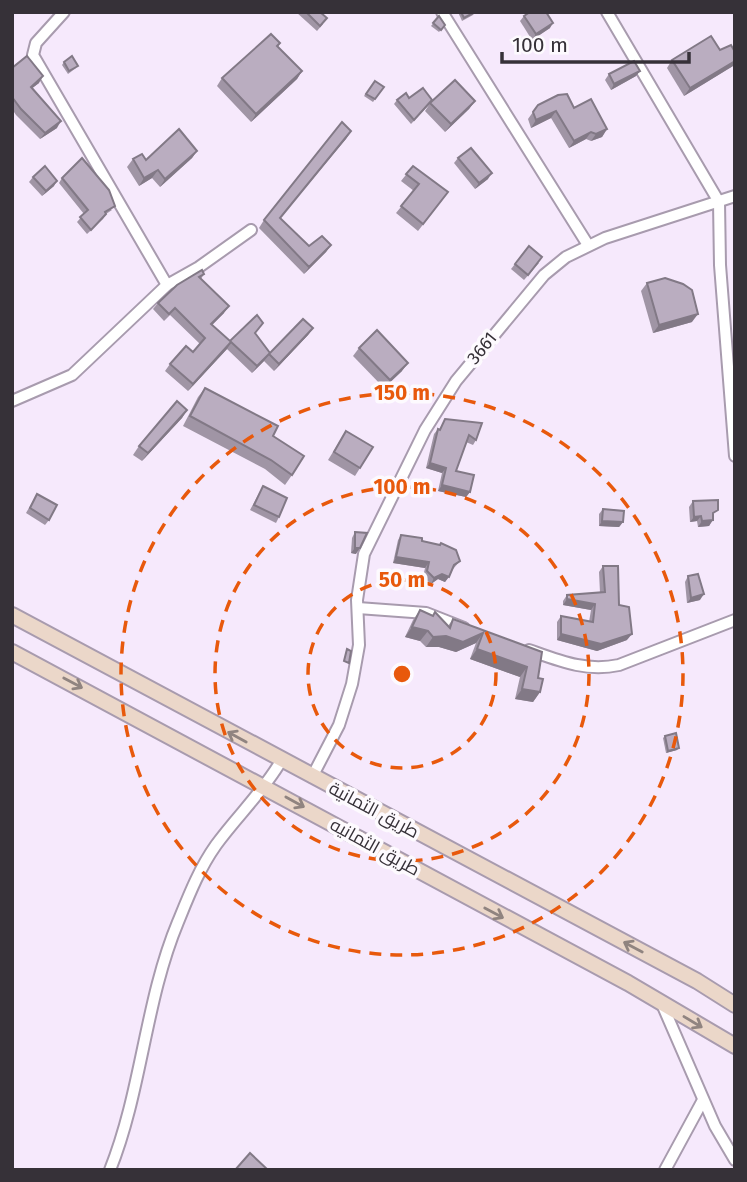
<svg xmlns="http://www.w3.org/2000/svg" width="747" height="1182" font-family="'Fira Sans',Cairo,sans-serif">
  <rect width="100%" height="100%" fill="#f6e9fc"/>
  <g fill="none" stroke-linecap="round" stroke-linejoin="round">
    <defs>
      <g id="street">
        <path d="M64,12L36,43L33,55L167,285"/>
        <path d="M442,12L588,245"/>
        <path d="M607,12L719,202L720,265L735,456"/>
        <path d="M12,401L72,375L167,285L199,267L251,230"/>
        <path d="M358,608L426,613L464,628"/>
        <path d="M529,650C560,661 586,672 619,665L735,620"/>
        <path d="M312,777L339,725L352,684L359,645L357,600L364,554L425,430L456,381L544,275L566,257L605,238L735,196"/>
        <path d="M662,1004L715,1126L735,1160"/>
        <path d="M110,1170C142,1090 145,1001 178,922C189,895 199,869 216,845C237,816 263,792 281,761"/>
        <path d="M665,1170L703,1100"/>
      </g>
      <g id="secondary">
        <path d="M12,615L697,981L735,1005"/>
        <path d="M12,652L628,983L735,1046"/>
      </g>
    </defs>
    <use href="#street" stroke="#a89bae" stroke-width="14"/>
    <use href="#secondary" stroke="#a89bae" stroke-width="18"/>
    <use href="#street" stroke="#fff" stroke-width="10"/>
    <use href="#secondary" stroke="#ebd7c9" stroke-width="14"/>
  </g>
  <g fill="#a095a5">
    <path d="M296,12H320L323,24L317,31Z"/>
    <path d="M458,12H475L473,15L462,21Z"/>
    <path d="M439,16L445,25L439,32L431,26Z"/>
    <path d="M524,16L550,28L532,40L520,21Z"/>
    <path d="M280,43L278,47L302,71L297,79L251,122L217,86L222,78Z"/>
    <path d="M735,52V64L733,66L684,96L667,68L672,60Z"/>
    <path d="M64,62L76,68L68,74L62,65Z"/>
    <path d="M12,68L39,83L32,88L57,128L40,139L16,115L12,109Z"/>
    <path d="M640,71L636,76L611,90L605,80L609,74Z"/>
    <path d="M375,81L384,87L373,102L364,96Z"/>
    <path d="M409,98L432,100L475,101L469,109L445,132L425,111L429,105L411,124L394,104L397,100Z"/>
    <path d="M538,105L574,108L607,129L602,137L591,141L586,139L569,148L551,118L531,128L528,119Z"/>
    <path d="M351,131L280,218L309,246L331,245L326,252L304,274L259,228L264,220Z"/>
    <path d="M197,151L192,158L160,187L152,178L139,186L127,167L133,159L146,160Z"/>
    <path d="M458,158L488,179L475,189L454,163Z"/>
    <path d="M413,166L443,199L418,231L396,213L414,191L401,181Z"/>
    <path d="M33,177L54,186L42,196L29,182Z"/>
    <path d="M62,178L112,210L106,214L103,219L87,234L77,222L84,214L59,183Z"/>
    <path d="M539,263L524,280L511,269L515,264Z"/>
    <path d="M204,274L201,279L224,313L212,325L230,341L255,333L270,353L313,328L308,335L274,371L264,361L252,373L227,349L188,391L165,371L170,364L193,352L200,344L170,315L164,321L153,309L158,303Z"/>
    <path d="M647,283L692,322L653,333L641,291Z"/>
    <path d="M359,348L402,371L384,388L353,356Z"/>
    <path d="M205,388L292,475L285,485L265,469L183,426L198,397Z"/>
    <path d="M187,410L182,418L142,461L133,455L139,446Z"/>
    <path d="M445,419L476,440L473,445L466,442L456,471L470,492L466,497L438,491L442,473L426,468L434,434L438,429L439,430Z"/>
    <path d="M346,431L360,468L355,476L328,460Z"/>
    <path d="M263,486L279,517L276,523L250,510Z"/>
    <path d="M37,494L49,520L45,525L26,513Z"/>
    <path d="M693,501L714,516L709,526L698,527L697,521L690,522L689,507Z"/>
    <path d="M603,509L623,522L619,527L599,526V514Z"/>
    <path d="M355,532L356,554L351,553L352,538Z"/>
    <path d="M401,535L440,545L441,543L460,561L453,569L445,582L438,579L431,584L423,577L425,568L393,563L398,540Z"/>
    <path d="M603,566L619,605L627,640L597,651L557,640V622L561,616L589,622L591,610L563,605V601L567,595L600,593L599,572Z"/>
    <path d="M688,576L700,600L687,603L685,582Z"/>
    <path d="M420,610L448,626L453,619L542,652L538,678L540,692L533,702L515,699L520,677L470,659L476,643L456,652L439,647H426L420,641L405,637L413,620Z"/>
    <path d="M665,736L677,750L666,753L663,738Z"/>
  </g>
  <g fill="#827986">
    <path d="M553,23L550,28L532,40L536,34Z"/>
    <path d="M735,61V64L733,66L684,96L690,88Z"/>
    <path d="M302,71L297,79L251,122L256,114Z"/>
    <path d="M640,71L636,76L611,90L614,84Z"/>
    <path d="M43,76L39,83L26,93L31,87Z"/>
    <path d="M475,101L469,109L445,132L451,124Z"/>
    <path d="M556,111L551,118L531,128L536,120Z"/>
    <path d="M61,121L57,128L40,139L45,133Z"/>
    <path d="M607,129L602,137L591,141L596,134Z"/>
    <path d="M351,131L346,139L274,225L280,218Z"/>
    <path d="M591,132L586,139L569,148L574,141Z"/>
    <path d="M197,151L192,158L160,187L165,179Z"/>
    <path d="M158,170L152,178L139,186L144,178Z"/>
    <path d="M492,173L488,179L475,189L479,183Z"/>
    <path d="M57,181L54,186L42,196L46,191Z"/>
    <path d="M331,245L326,252L304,274L309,267Z"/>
    <path d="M229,306L224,313L206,331L211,324Z"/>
    <path d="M698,314L692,322L653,333L659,325Z"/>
    <path d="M313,328L308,335L274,371L279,364Z"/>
    <path d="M231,342L227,349L188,391L193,384Z"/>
    <path d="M269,354L264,361L252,373L257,366Z"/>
    <path d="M408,363L402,371L384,388L390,380Z"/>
    <path d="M187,410L182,418L142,461L148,453Z"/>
    <path d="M430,463L446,468L442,473L426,468Z"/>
    <path d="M442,485L470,492L466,497L438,491Z"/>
    <path d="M701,516L697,521L690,522L694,517Z"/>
    <path d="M713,520L709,526L698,527L702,521Z"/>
    <path d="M602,521L623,522L619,527L599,526Z"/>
    <path d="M355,548H360L356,554L351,553Z"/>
    <path d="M396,557L429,562L425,568L393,563Z"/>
    <path d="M442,574L449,577L445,582L438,579L431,584L434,578Z"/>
    <path d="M704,594L700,600L687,603L691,598Z"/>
    <path d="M567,599L595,604L591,610L563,605Z"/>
    <path d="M412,627L428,631L420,641L405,637Z"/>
    <path d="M483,633L476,643L456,652L439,647H426L433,637Z"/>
    <path d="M561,634H632L627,640L597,651L557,640Z"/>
    <path d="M477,649L527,667L520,677L470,659Z"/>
    <path d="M522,689L540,692L533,702L515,699Z"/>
    <path d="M679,748L677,750L666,753L668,751Z"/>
  </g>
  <g fill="#baadc0" stroke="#827986" stroke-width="2">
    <path d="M306,12H320L327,18L320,26Z"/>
    <path d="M461,12H475L464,18Z"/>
    <path d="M530,12H546L553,23L536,34L524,16Z"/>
    <path d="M439,16L445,25L441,30L433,23Z"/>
    <path d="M271,34L280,43L277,46L302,71L256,114L222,78Z"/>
    <path d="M711,36L720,50L731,45L735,52V61L690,88L672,60Z"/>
    <path d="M27,56L43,76L31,87L61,121L45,133L21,109L12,97V68Z"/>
    <path d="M72,56L78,66L69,71L64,62Z"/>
    <path d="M634,61L640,71L614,84L609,74Z"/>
    <path d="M455,80L475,101L451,124L430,103Z"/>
    <path d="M375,81L384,87L375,99L366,94Z"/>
    <path d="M423,88L432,100L414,120L397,100L406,93L409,98Z"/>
    <path d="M567,94L574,108L591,99L607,129L596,134L591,132L574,141L556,111L536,120L533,112L538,105L558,95Z"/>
    <path d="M342,122L351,131L280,218L309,246L322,236L331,245L309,267L264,220Z"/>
    <path d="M179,129L197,151L165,179L158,170L144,178L133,159L142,154L146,160Z"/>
    <path d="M471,148L492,173L479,183L458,158Z"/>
    <path d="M82,158L109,190L115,206L105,212L106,214L91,230L80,217L88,210L62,178Z"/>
    <path d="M45,166L57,181L46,191L33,177Z"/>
    <path d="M413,166L448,192L423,224L401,206L419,184L406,174Z"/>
    <path d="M529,246L542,257L528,275L515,264Z"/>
    <path d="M202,270L204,274L199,277L229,306L211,324L230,341L257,315L263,323L255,333L270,353L303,319L313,328L279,364L269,354L257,366L231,342L193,384L170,364L186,346L193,352L205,338L175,308L169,314L158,303L177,285Z"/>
    <path d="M665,278L683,284L692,290L698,314L659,325L647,283Z"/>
    <path d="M377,330L408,363L390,380L359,348Z"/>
    <path d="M205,388L278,426L273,436L304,456L292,475L271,460L190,416Z"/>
    <path d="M177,401L187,410L148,453L139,446Z"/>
    <path d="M445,419L482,423L476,440L469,435L456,471L474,475L470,492L442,485L446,468L430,463L438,429L440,430Z"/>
    <path d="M346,431L373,447L360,468L334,452Z"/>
    <path d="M263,486L287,498L279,517L254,505Z"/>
    <path d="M37,494L57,505L49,520L30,508Z"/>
    <path d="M718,500V510L713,513V520L702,521L701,516L694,517L693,501Z"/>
    <path d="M603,509L624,511L623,522L602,521Z"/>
    <path d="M355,532L367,533L360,548H355Z"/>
    <path d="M401,535L422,538V541L440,545L441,543L456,550L460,561L454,565L449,577L442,574L434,578L427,571L429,562L396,557Z"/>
    <path d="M603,566H618L619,605L629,607L632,634L601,644L561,634V616L593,622L595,604L567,599V595L605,592Z"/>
    <path d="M698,574L704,594L691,598L688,576Z"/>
    <path d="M420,610L433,616L435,612L450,628L453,619L542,652L538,678L543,679L540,692L522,689L527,667L477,649L483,633L463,642L446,636L433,637L428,631L412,627Z"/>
    <path d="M347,649L351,651L349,663L344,661Z"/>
    <path d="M676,733L679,748L668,751L665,736Z"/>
    <path d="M250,1153L268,1170H235Z"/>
  </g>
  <defs><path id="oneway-shaft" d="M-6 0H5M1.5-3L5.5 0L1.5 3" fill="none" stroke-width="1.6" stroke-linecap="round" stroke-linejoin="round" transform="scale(1.75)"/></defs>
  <g stroke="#908480">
    <use href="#oneway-shaft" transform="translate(73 683) rotate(28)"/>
    <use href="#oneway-shaft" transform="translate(237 737) rotate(-151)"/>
    <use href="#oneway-shaft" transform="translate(295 802) rotate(29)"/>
    <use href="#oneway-shaft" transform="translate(494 913) rotate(28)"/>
    <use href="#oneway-shaft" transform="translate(633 947) rotate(-152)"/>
    <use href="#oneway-shaft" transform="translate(693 1022) rotate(31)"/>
  </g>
  <g fill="none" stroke="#e8590c" stroke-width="3.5" stroke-dasharray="12 9">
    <circle cx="402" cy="674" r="94"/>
    <circle cx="402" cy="674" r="187"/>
    <circle cx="402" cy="674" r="281"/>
  </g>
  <g text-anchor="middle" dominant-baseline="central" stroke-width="7" stroke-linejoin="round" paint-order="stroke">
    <g font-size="18" fill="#363138" stroke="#fdfafe">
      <text transform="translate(482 348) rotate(-51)">3661</text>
      <text transform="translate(374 810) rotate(28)">طريق الثمانية</text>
      <text transform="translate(375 847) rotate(29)">طريق الثمانيه</text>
    </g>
  </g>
  <circle cx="402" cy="674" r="10" fill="#e8590c" stroke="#fdfafe" stroke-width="3.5"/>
  <g font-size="21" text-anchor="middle" font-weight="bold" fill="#e8590c" stroke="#fdfafe" stroke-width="7" stroke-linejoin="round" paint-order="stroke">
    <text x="402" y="400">150 m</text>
    <text x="402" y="494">100 m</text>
    <text x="402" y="587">50 m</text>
  </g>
  <rect width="747" height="1182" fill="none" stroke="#363138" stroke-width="28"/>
  <path d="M502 52v10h187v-10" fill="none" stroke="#363138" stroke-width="3.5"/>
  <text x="512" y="52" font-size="21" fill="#363138" stroke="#fdfafe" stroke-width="5" paint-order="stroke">100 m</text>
</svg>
